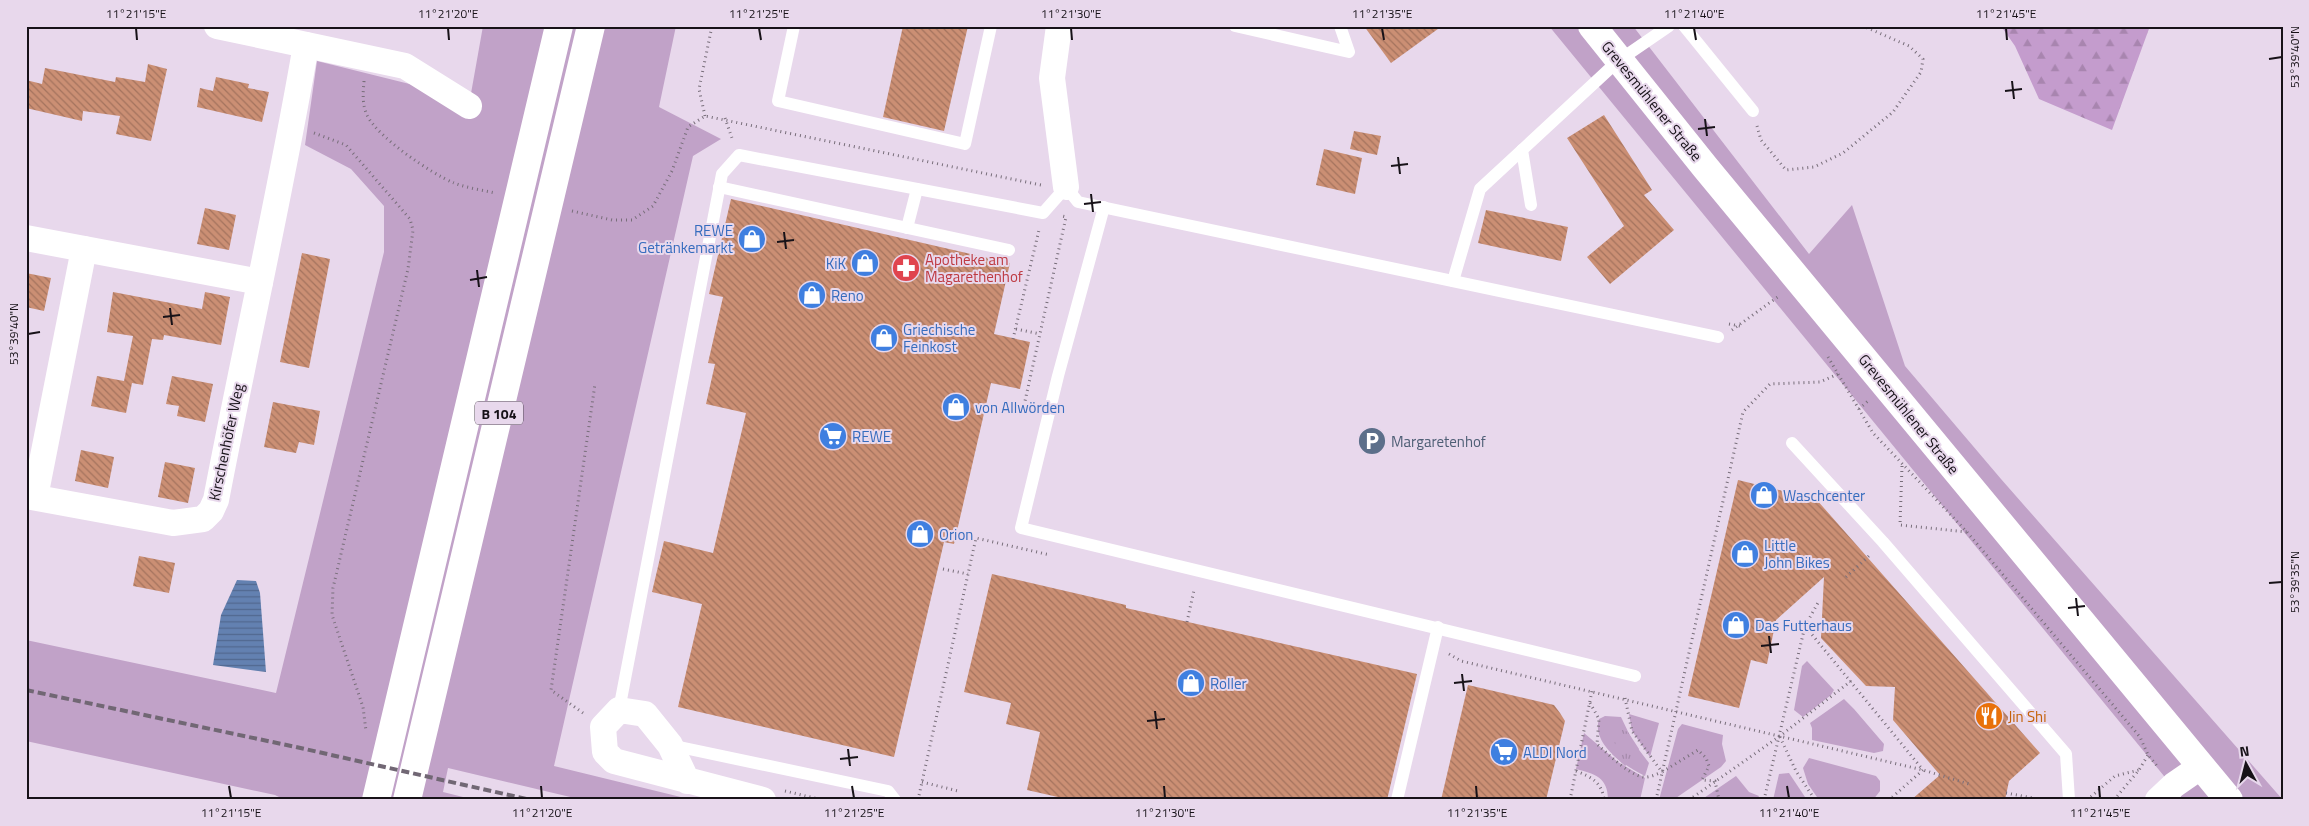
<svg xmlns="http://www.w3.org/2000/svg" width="2309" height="826" font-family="'Titillium Web',sans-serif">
  <defs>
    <pattern id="forest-firs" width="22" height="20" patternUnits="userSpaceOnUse" patternTransform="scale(1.25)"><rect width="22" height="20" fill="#c49ccd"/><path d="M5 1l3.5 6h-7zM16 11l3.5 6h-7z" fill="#a885af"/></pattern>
    <pattern id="park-tufts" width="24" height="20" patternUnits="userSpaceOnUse" patternTransform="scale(1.25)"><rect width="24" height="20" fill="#c1a2c8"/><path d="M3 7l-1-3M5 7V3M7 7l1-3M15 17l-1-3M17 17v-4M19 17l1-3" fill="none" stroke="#a58aab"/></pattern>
    <pattern id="water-rules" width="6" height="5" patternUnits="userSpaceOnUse" patternTransform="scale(1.25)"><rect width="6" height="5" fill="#6381b1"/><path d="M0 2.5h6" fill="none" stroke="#51688f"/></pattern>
    <pattern id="building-back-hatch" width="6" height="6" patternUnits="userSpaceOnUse" patternTransform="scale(1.25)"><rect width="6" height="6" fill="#cb8f74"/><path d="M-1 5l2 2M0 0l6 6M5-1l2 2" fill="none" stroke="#a4735e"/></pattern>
  </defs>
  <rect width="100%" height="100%" fill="#e8d8ec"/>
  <g fill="#c1a2c8">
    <path d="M483,26H676L659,107L721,139L693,156L554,766L693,800H583L448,768L443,792L475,800H285L275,795L26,741V640L276,693L384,252V206L351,169L305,145L317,61L470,99Z"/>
    <path d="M1549,26H1633L1809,254L1852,205L1905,366L2001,479L2283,800H2180L2182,798Z"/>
    <path d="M1807,661L1834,690L1831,695L1803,717L1794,710L1802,666Z"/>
    <path d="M1844,699L1854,709L1884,744L1883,751L1874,753L1812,740V728L1810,723Z"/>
    <path d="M1629,714L1659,723L1650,757L1632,731Z"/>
    <path d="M1605,716L1621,717L1633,742L1649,763L1645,776C1626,767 1591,744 1599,719Z"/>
    <path d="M1682,724L1723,735L1722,744L1726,761L1721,767L1673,800H1659L1678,729Z"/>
    <path d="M1584,733L1618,762L1645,778L1640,800H1608C1608,777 1595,774 1576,769Z"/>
    <path d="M1809,758L1876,776L1880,781V791L1873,800H1819L1808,784L1803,768Z"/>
    <path d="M1789,773L1807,800H1773L1779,774Z"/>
    <path d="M1736,776L1749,792L1759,796L1757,800H1701Z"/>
  </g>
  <path fill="url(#forest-firs)" d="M2001,26H2150L2112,130L2039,99L2015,46Z"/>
  <path fill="url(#park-tufts)" d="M1615,727L1628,732L1639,749L1635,758L1625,766L1612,754L1616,746L1610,733Z"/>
  <path fill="url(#water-rules)" d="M237,580L256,581L260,593L266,672L213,665L221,615Z"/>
  <g fill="url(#building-back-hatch)">
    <path d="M903,26H968L944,131L883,117Z"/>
    <path d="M1364,26H1442L1391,63Z"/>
    <path d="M148,64L167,69L151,141L116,134L120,116L83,111L82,121L26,108V80L42,84L45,68L115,82L116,77L145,82Z"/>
    <path d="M216,77L249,84L248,88L269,92L262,122L197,107L200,88L213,91Z"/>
    <path d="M1604,115L1652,190L1644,195L1674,230L1610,284L1587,257L1624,226L1567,138Z"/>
    <path d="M1354,131L1381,136L1377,155L1350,149Z"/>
    <path d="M1324,149L1362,158L1355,194L1316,185Z"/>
    <path d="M731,199L1010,263L994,334L1030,342L1020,389L991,383L954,544L944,542L894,757L678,707L702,604L652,592L664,541L713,553L746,413L706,404L715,364L708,363L723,297L709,294Z"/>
    <path d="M205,208L236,215L229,250L197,244Z"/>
    <path d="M1486,210L1568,227L1561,261L1478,243Z"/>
    <path d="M302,253L330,259L309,368L280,362Z"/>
    <path d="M26,273L51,278L44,311L26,307Z"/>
    <path d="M113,292L202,309L205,292L230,297L221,345L164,335L163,340L152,339L143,385L132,383L126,413L91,406L97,376L124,381L133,336L107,332Z"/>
    <path d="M172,376L213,384L205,422L177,416L179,406L166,404Z"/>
    <path d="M273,402L320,411L314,445L299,442L296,453L264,447Z"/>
    <path d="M81,450L114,457L108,488L75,481Z"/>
    <path d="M165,462L195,468L188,503L158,497Z"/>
    <path d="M1738,480L1816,499L2040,753L2009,781L2005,800H1911L1940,775L1893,720L1895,687L1866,686L1821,638L1824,577L1776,620L1767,664L1751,660L1739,708L1688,696Z"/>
    <path d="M139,556L175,563L169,593L133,586Z"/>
    <path d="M992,574L1126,605V608L1417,674L1387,800H1071L1027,790L1040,732L1006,724L1011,703L964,692Z"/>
    <path d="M1468,685L1554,705L1560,713L1565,721L1546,800H1441Z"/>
  </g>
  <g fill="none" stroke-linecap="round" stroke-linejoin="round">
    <g stroke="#786e7a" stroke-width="3" stroke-dasharray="1 4" stroke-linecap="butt">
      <path d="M364,81C363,93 362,104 367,115C377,137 432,174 454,183C467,188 482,190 495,193"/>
      <path d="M705,116L699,89L712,26"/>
      <path d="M725,118L733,141"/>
      <path d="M1757,126L1761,140L1786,170L1814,167L1843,153L1893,112L1921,72L1923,59L1909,46L1863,26"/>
      <path d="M314,133L346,145L410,219L413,230L408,269L333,588L332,615L363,707L366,731"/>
      <path d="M572,211L612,220H632L653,206L672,171L688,127L705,116L1041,185"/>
      <path d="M1729,324L1740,326"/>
      <path d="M1016,329L1040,334"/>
      <path d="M1732,330L1779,296"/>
      <path d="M1013,339L1039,230"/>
      <path d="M1828,357L1873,433L1967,532L2140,737L2148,755L2158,767"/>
      <path d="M1003,406L1023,410L1066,217L1062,216"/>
      <path d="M1859,409L1868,401"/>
      <path d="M1902,466L1900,525L1967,532"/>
      <path d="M943,569L968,574"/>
      <path d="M1846,577L1871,554"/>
      <path d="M1187,622L1194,590"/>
      <path d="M1805,626L1819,601"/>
      <path d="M1449,654L1461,661L1923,770L1969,784"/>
      <path d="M1625,698L1632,731L1662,772L1698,750L1706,758L1709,766L1702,780L1715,781L1719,800"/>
      <path d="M1590,703L1599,719L1597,744C1608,754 1628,774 1643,777C1649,778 1657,774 1662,772"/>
      <path d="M583,713L551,690L595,384"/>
      <path d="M1780,737L1796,771L1815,800"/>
      <path d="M1576,771C1591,777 1602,782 1604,800"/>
      <path d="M922,782L958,791"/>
      <path d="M785,791L823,800"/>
      <path d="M2006,793L2044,800"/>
      <path d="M918,800L976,538L1050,555"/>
      <path d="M1570,800L1592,691"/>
      <path d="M1656,800L1743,412L1770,384L1820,382L1838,374"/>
      <path d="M1689,800L1780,736L1851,681"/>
      <path d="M1764,800L1805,626L1923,770L1889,800"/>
      <path d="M2087,800L2115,776L2139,770"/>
      <path d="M2114,800L2139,770L2148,755"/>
    </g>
    <g stroke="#fff" stroke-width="12">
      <path d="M794,26L778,101L965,144L991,26"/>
      <path d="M1235,26L1349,52L1340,26"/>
      <path d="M1684,26L1753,111"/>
      <path d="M1522,150L1531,205"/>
      <path d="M719,187L1009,250"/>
      <path d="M1104,207L1058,376L1021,528L1635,676"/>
      <path d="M907,228L917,189"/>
      <path d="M1453,281L1480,189L1618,61L1669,26"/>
      <path d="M1792,443L1883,542L2066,754L2069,800"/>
      <path d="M619,710L722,174L739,155L1043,213L1066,187L1078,202L1718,337"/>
      <path d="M670,745L888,791L895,800"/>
      <path d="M1397,800L1438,627"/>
    </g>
    <g stroke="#fff" stroke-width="26">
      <path d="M217,26L405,66L469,106"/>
      <path d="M1059,26L1052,78L1066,187"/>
      <path d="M26,238L260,282"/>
      <path d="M26,496L173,523L203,519L211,511L216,500C245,348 280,197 306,45"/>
      <path d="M35,497L84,249"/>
      <path d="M687,781L670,745L645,714L619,710L603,727L605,752L614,761L763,800"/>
      <path d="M2158,800L2174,785L2200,767"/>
    </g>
    <path stroke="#fff" stroke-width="28" d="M1592,26L1705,167L2229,800"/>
    <g stroke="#fff" stroke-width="28">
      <path d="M376,800L559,26"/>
      <path d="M407,800L591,26"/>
    </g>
    <path stroke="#716774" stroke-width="4" stroke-dasharray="8 4" stroke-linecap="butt" d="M26,690L296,747L531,800"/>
  </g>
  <path fill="none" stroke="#171218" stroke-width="2" d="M136,28L137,40M448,28L449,40M759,28L761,40M1071,28L1072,40M1382,28L1384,40M1694,28L1696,40M2006,28L2007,40M2269,59L2282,57M2012,81L2014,99M2005,91L2022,89M1705,119L1707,136M1698,129L1715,127M1398,157L1400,174M1391,166L1408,164M1091,194L1093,212M1084,204L1101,202M784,232L786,249M777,242L794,240M477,270L479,287M470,280L487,277M170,308L172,325M163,317L180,315M28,334L40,332M2269,583L2282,582M2076,598L2078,616M2068,608L2085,606M1769,636L1771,653M1761,646L1779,644M1462,674L1464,691M1454,683L1472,681M1155,711L1157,729M1147,721L1165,719M848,749L850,766M840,759L858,757M229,786L231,798M541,786L542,798M852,786L854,798M1164,786L1165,798M1476,786L1477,798M1787,786L1789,798M2099,786L2100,798"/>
  <defs>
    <symbol id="shop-disc" viewBox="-11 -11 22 22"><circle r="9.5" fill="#3f7fe0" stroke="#e8d8ec"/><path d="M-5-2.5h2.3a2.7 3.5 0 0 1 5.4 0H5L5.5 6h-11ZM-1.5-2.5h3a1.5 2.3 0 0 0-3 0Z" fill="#fff"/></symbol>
    <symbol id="pharmacy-disc" viewBox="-11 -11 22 22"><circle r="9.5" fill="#e0444e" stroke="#e8d8ec"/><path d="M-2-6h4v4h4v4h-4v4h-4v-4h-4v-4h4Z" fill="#fff"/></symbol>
    <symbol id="supermarket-disc" viewBox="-11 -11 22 22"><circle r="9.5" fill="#3f7fe0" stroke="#e8d8ec"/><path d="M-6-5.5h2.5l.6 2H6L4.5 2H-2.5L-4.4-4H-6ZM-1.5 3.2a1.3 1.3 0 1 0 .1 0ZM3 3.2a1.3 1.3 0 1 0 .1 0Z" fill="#fff"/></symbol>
    <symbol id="parking-disc" viewBox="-11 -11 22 22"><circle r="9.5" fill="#5c6f8a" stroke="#e8d8ec"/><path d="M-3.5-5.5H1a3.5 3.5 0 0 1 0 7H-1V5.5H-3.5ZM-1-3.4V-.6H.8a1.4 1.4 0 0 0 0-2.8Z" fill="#fff"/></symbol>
    <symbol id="restaurant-disc" viewBox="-11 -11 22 22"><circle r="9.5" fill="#e8710a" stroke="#e8d8ec"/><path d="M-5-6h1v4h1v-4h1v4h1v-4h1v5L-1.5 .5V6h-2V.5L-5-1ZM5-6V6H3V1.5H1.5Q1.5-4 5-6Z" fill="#fff"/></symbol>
  </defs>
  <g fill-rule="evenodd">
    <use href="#shop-disc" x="736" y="223" width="32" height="32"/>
    <use href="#shop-disc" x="849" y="247" width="32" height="32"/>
    <use href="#pharmacy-disc" x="890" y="252" width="32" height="32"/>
    <use href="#shop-disc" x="796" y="279" width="32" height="32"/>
    <use href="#shop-disc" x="868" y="322" width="32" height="32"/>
    <use href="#shop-disc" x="940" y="391" width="32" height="32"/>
    <use href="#supermarket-disc" x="817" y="420" width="32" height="32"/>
    <use href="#parking-disc" x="1356" y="425" width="32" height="32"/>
    <use href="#shop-disc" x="1748" y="479" width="32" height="32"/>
    <use href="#shop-disc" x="904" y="518" width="32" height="32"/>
    <use href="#shop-disc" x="1729" y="538" width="32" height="32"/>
    <use href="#shop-disc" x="1720" y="609" width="32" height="32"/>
    <use href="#shop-disc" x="1175" y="667" width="32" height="32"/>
    <use href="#restaurant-disc" x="1973" y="700" width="32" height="32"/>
    <use href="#supermarket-disc" x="1488" y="736" width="32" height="32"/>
  </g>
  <g text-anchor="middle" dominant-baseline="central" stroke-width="4" stroke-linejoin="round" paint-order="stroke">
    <rect fill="#e8d8ec" stroke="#564d58" stroke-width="1" x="475" y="401.5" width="48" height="23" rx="4"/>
    <g font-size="14" font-weight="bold" fill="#171218">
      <text x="499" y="413">B 104</text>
    </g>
    <g font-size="15" fill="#171218" stroke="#e8d8ec">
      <text transform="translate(1652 101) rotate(51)">Grevesmühlener Straße</text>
      <text transform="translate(1909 414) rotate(51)">Grevesmühlener Straße</text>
      <text transform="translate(226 442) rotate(-78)">Kirschenhöfer Weg</text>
    </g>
    <g font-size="15" fill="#366cbe" stroke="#e8d8ec" text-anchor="start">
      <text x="733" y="230" text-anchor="end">REWE<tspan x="733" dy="17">Getränkemarkt</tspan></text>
      <text x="846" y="263" text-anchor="end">KiK</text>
      <text x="831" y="295">Reno</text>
      <text x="903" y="329">Griechische<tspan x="903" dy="17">Feinkost</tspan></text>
      <text x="975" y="407">von Allwörden</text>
      <text x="852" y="436">REWE</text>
      <text x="1783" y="495">Waschcenter</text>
      <text x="939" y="534">Orion</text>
      <text x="1764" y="545">Little<tspan x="1764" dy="17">John Bikes</tspan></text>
      <text x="1755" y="625">Das Futterhaus</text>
      <text x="1210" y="683">Roller</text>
      <text x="1523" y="752">ALDI Nord</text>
    </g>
    <g font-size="15" fill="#be3a42" stroke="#e8d8ec" text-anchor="start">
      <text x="925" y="259">Apotheke am<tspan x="925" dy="17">Magarethenhof</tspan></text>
    </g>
    <g font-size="15" fill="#4e5e75" stroke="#e8d8ec" text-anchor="start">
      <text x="1391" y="441">Margaretenhof</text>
    </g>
    <g font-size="15" fill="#c56008" stroke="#e8d8ec" text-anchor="start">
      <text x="2008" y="716">Jin Shi</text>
    </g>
  </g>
  <rect width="2309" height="826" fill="none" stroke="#e8d8ec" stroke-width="55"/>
  <g transform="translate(2246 764) rotate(353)" stroke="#e8d8ec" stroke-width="4" paint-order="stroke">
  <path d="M0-4L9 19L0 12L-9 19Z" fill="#171218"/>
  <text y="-8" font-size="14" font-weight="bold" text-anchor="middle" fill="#171218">N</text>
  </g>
  <rect x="28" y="28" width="2254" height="770" fill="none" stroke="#171218" stroke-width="2"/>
  <g font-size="12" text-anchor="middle" fill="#171218">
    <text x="136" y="18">11°21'15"E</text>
    <text x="448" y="18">11°21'20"E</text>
    <text x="759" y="18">11°21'25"E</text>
    <text x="1071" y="18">11°21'30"E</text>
    <text x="1382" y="18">11°21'35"E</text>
    <text x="1694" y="18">11°21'40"E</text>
    <text x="2006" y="18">11°21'45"E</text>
    <text transform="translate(2295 57) rotate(-90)" y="4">53°39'40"N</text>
    <text transform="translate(14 334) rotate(-90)" y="4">53°39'40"N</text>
    <text transform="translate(2295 582) rotate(-90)" y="4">53°39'35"N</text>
    <text x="231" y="817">11°21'15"E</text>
    <text x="542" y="817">11°21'20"E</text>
    <text x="854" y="817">11°21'25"E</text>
    <text x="1165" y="817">11°21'30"E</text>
    <text x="1477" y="817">11°21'35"E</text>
    <text x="1789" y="817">11°21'40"E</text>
    <text x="2100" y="817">11°21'45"E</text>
  </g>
</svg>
